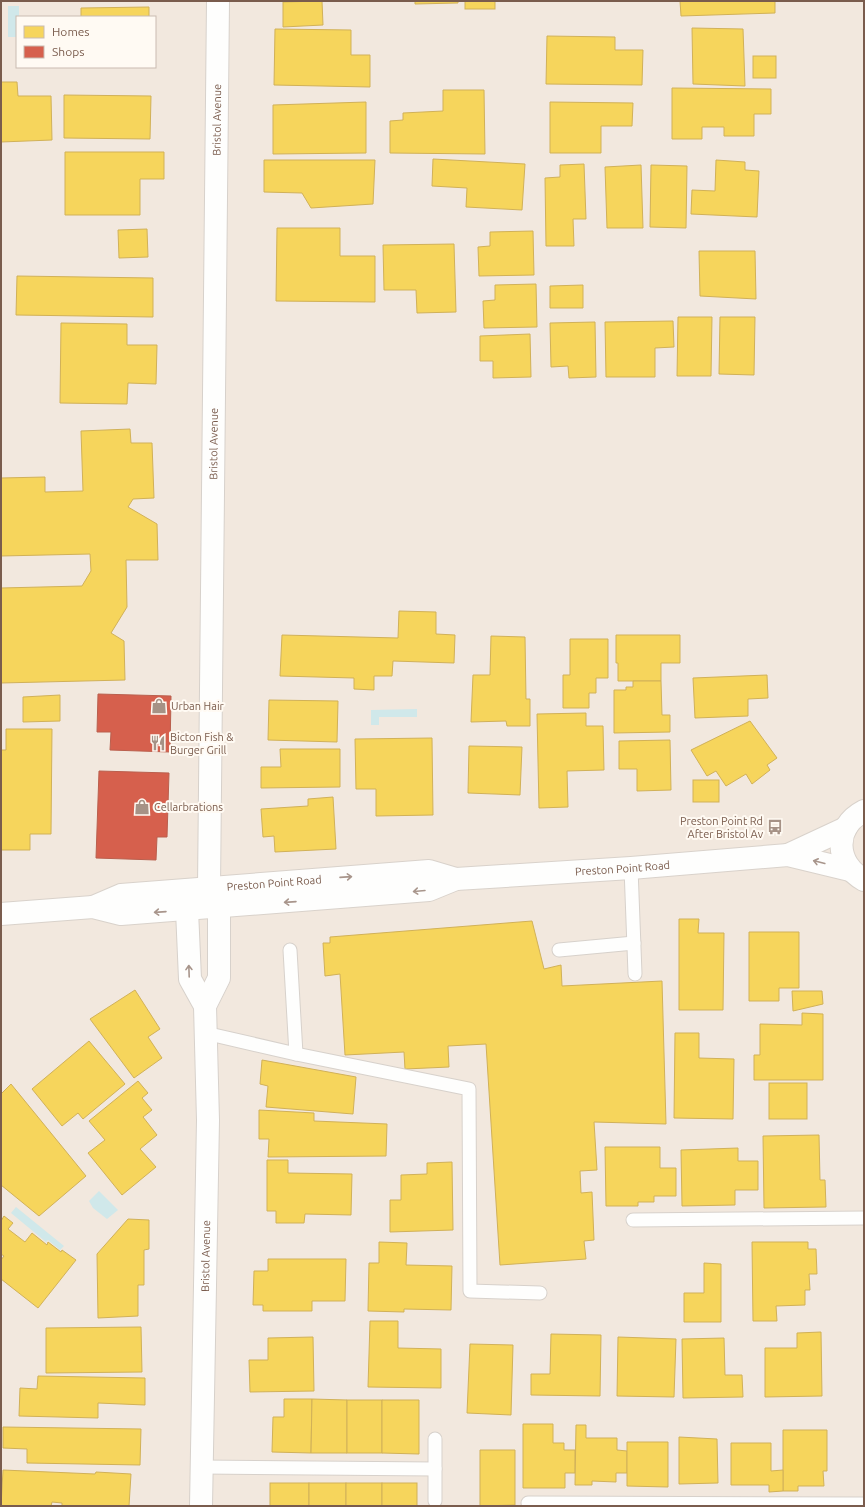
<svg xmlns="http://www.w3.org/2000/svg" width="865" height="1507" viewBox="0 0 865 1507" font-family="Ubuntu,sans-serif">
	<style>
		.residential { fill: #f2e8de; fill-rule: evenodd }
		.water { fill: #d0e8ea }
		.homes { fill: #f6d55c; stroke: #d1b158 }
		.shops { fill: #d6604d; stroke: #ba5f4d }
		.lines { fill: none; stroke-linecap: round; stroke-linejoin: round }
		.lane-casing { stroke: #d7d1cb; stroke-width: 15 }
		.street-casing { stroke: #d7d1cb; stroke-width: 24 }
		.secondary-casing { stroke: #d9d2cb; stroke-width: 24 }
		.lane { stroke: #fefefd; stroke-width: 13 }
		.street { stroke: #fefefd; stroke-width: 22 }
		.secondary { stroke: #fefefd; stroke-width: 22 }
		.oneway { stroke: #a8958b }
		.labels { text-anchor: middle; stroke-width: 4; stroke-linejoin: round; paint-order: stroke }
		.street-label { font-size: 11px; fill: #7a5c4d; stroke: #fffaf3 }
		.poi-label { font-size: 11px; fill: #7a5c4d; stroke: #fffaf3; text-anchor: start }
	</style>
	<rect width="100%" height="100%" fill="#f9f5f0"/>
	<!-- residential -->
	<path class="residential" d="M1,1H864V1506H1ZM17,17H155V67H17Z"/>
	<!-- water -->
	<g class="water">
		<path d="M8,6H19V17H17V37H8Z"/>
		<path d="M417,709V717H379V725H371V710Z"/>
		<path d="M99,1191L118,1210L107,1219L93,1208L89,1201Z"/>
		<path d="M16,1207L64,1246L60,1250L48,1240L46,1242L11,1213Z"/>
	</g>
	<!-- homes -->
	<g class="homes">
		<path d="M322,1L323,25L283,27V2Z"/>
		<path d="M415,1H458V3L415,4Z"/>
		<rect x="465" y="1" width="30" height="8"/>
		<path d="M680,1H775V13L681,16Z"/>
		<path d="M149,7V17H81V8Z"/>
		<path d="M692,28L743,29L745,86L693,84Z"/>
		<path d="M275,29L351,30V55H370V87L274,85Z"/>
		<path d="M547,36L615,37V50H643L642,85L546,84Z"/>
		<rect x="753" y="56" width="23" height="22"/>
		<path d="M1,82H17L18,96H51L52,140L1,142Z"/>
		<path d="M672,88L771,89V114H754V136H724V127H702V139H672Z"/>
		<path d="M443,90H484L485,154L390,153V121L403,120V113L443,111Z"/>
		<path d="M64,95L151,96L150,139L64,138Z"/>
		<path d="M366,102V153L273,154V105Z"/>
		<path d="M550,102L633,103L632,126H601V153H550Z"/>
		<path d="M65,152H164V179H140V215H65Z"/>
		<path d="M433,159L525,164L522,210L466,207L467,188L432,186Z"/>
		<path d="M264,160H375L373,204L311,208L302,193L264,192Z"/>
		<path d="M716,160L745,162V170L759,171L757,217L691,214L692,190L715,191Z"/>
		<path d="M584,164L586,219H573L574,246H546L545,178L560,177V165Z"/>
		<path d="M641,165L643,228H607L605,167Z"/>
		<path d="M651,165L687,166L686,228L650,227Z"/>
		<path d="M277,228H340V256H375V302L276,301Z"/>
		<path d="M147,229L148,257L119,258L118,230Z"/>
		<path d="M533,231L534,275L479,276L478,247L490,246V232Z"/>
		<path d="M454,244L456,312L417,313L416,290H384L383,245Z"/>
		<path d="M699,251H755L756,299L700,296Z"/>
		<path d="M17,276L153,278V317L16,315Z"/>
		<path d="M536,284L537,327L484,328L483,301L495,300V285Z"/>
		<path d="M583,285V308H550V286Z"/>
		<path d="M678,317H712L711,376H677Z"/>
		<path d="M720,317H755L754,375L719,374Z"/>
		<path d="M673,321L674,347L655,348V377H606L605,322Z"/>
		<path d="M595,322L596,377L569,378L568,366L551,367L550,323Z"/>
		<path d="M61,323L127,324V345H157L156,384L128,383L127,404L60,403Z"/>
		<path d="M530,334L531,377L493,378V361H480V336Z"/>
		<path d="M130,429L131,443H152L154,498L133,499L128,507L157,524L158,560H126L127,607L111,633L124,641L125,680L1,683V588L82,586L91,571L90,554L1,556V478L45,477V492L83,491L81,431Z"/>
		<path d="M399,611L436,612V634L455,635L454,663L393,661L392,676H374V690L354,689V678L280,676L282,635L398,638Z"/>
		<path d="M616,635H680V663H661V681H618V663H616Z"/>
		<path d="M491,636L525,637L526,699H530V726H507L506,721L471,722L473,675H490Z"/>
		<path d="M570,639H608V678H596V693H589V708H563V675H570Z"/>
		<path d="M767,675L768,698L748,699V716L695,718L693,678Z"/>
		<path d="M633,681H661L662,715H670V732L614,733V690H626V687H633Z"/>
		<path d="M60,695V721L23,722V697Z"/>
		<path d="M269,700L338,701L337,742L268,740Z"/>
		<path d="M586,713V726H603L604,770L567,771L568,807L539,808L537,714Z"/>
		<path d="M750,721L777,758L767,765L770,770L752,784L746,774L726,786L716,771L707,776L691,750Z"/>
		<path d="M6,729H52L51,834H30V850H1V750H6Z"/>
		<path d="M432,738L433,815L376,816V789H356L355,739Z"/>
		<path d="M670,740L671,790L637,791V769H619V741Z"/>
		<path d="M469,746L522,747L520,795L468,793Z"/>
		<path d="M280,749H340V787L261,788V767H281Z"/>
		<rect x="693" y="780" width="26" height="22"/>
		<path d="M333,797L336,849L275,852L274,836L263,837L261,809L308,806V799Z"/>
		<path d="M679,919H699L698,933H724L723,1010H679Z"/>
		<path d="M532,921L544,969L561,965L562,986L662,981L666,1124L594,1122L597,1170L580,1171L581,1193L592,1192L594,1240L584,1241L586,1259L500,1265L486,1044L448,1046L449,1067L405,1069L404,1052L345,1055L340,974L325,976L323,943H330V937Z"/>
		<path d="M749,932H799V988H779V1001H749Z"/>
		<path d="M135,990L160,1029L148,1037L162,1058L134,1078L90,1019Z"/>
		<path d="M792,991H822L823,1004L793,1011Z"/>
		<path d="M802,1013L823,1014V1080H754V1055H760V1024L802,1025Z"/>
		<path d="M675,1033H699V1058L734,1059L733,1119L674,1118Z"/>
		<path d="M89,1041L125,1084L83,1119L78,1113L62,1126L32,1089Z"/>
		<path d="M262,1060L356,1077L353,1114L266,1107L268,1086L260,1084Z"/>
		<path d="M138,1081L148,1093L142,1098L152,1110L143,1117L157,1135L140,1149L156,1167L122,1195L88,1153L105,1140L89,1121Z"/>
		<rect x="769" y="1083" width="38" height="36"/>
		<path d="M11,1084L86,1176L39,1216L1,1185V1094Z"/>
		<path d="M259,1110L314,1113V1121L387,1124L386,1156L268,1157L269,1139H259Z"/>
		<path d="M819,1135L820,1180H825L826,1207L764,1208L763,1136Z"/>
		<path d="M605,1147H660V1168H676V1196H654V1202H638V1206H606Z"/>
		<path d="M738,1148V1161H758V1190H735V1205L682,1206L681,1150Z"/>
		<path d="M267,1160H288V1173L352,1174L351,1215L305,1214L304,1223H276V1211H267Z"/>
		<path d="M452,1162L453,1230L390,1232V1200H401V1175L427,1174V1163Z"/>
		<path d="M4,1216L13,1223L8,1229L25,1242L32,1233L47,1245L48,1242L61,1252L62,1250L76,1260L38,1308L1,1279V1260L4,1256L1,1254V1221Z"/>
		<path d="M128,1219L149,1220V1249L144,1250V1285H138V1316L98,1318L97,1254Z"/>
		<path d="M379,1242L407,1243L406,1265L452,1266L451,1310L404,1309V1312L368,1311L369,1263H379Z"/>
		<path d="M752,1242H808V1249H816L817,1274H809L810,1290H805V1305L776,1306L777,1321H753Z"/>
		<path d="M268,1259H346L345,1301H312V1311H263V1305H253L254,1271H268Z"/>
		<path d="M704,1263L721,1264V1322H684V1293H704Z"/>
		<path d="M370,1321H398V1348L441,1349V1388L368,1387Z"/>
		<path d="M141,1327L142,1372L46,1373V1328Z"/>
		<path d="M821,1332L822,1396L765,1397V1348H797V1333Z"/>
		<path d="M551,1334L601,1335L600,1396L531,1395V1374H550Z"/>
		<path d="M313,1337L314,1391L250,1392L249,1360H268V1338Z"/>
		<path d="M618,1337L676,1339L674,1397L617,1396Z"/>
		<path d="M724,1338L725,1375H742L743,1397L683,1398L682,1339Z"/>
		<path d="M470,1344L513,1345L511,1415L467,1413Z"/>
		<path d="M38,1376L145,1378V1405L98,1403V1418L19,1416L20,1388L37,1389Z"/>
		<path d="M284,1399H312L311,1453L272,1452L273,1417H284Z"/>
		<path d="M312,1399L347,1400V1453H311Z"/>
		<rect x="347" y="1400" width="35" height="53"/>
		<path d="M382,1400H419V1454L382,1453Z"/>
		<path d="M523,1424H553V1443H564V1450H575V1473H565V1488H523Z"/>
		<path d="M576,1425H586V1438H617V1450L627,1451V1473H616V1482L592,1481V1485H575Z"/>
		<path d="M3,1427L141,1429L140,1465L27,1463V1449L3,1448Z"/>
		<path d="M783,1430H827V1471H823L824,1486H798V1491H783Z"/>
		<path d="M679,1437L717,1439L718,1483L679,1484Z"/>
		<path d="M627,1442H668V1487L627,1486Z"/>
		<path d="M731,1443H771V1471L783,1470V1491L769,1492V1485H731Z"/>
		<path d="M480,1450H515V1505L480,1506Z"/>
		<path d="M3,1470L95,1474L96,1472L131,1474L129,1506H62V1503L52,1502L51,1506H1Z"/>
		<rect x="270" y="1483" width="39" height="23"/>
		<rect x="309" y="1483" width="37" height="23"/>
		<rect x="346" y="1483" width="36" height="23"/>
		<rect x="382" y="1483" width="35" height="23"/>
	</g>
	<!-- shops -->
	<g class="shops">
		<path d="M98,694L171,696L170,752L110,750L111,732H97Z"/>
		<path d="M99,771L169,773L167,837H157L156,860L96,858Z"/>
	</g>
	<g class="lines">
		<defs>
			<g id="lane">
				<path d="M631,868L635,974"/>
				<path d="M290,950L296,1054"/>
				<path d="M559,950L634,943"/>
				<path d="M205,1033L296,1054L469,1089L470,1291L540,1293"/>
				<path d="M633,1220L864,1218"/>
				<path d="M435,1439V1501"/>
				<path d="M201,1467L435,1469"/>
				<path d="M528,1503L864,1504"/>
			</g>
			<g id="street">
				<path id="s1" d="M205,1006L190,979L187,910L209,887L218,1"/>
				<path id="s2" d="M201,1506L208,1120L205,1006L219,978V907L210,889"/>
			</g>
			<g id="secondary">
				<path d="M864,811C833,827 835,864 864,880"/>
				<path d="M788,855L846,828"/>
				<path id="s3" d="M93,907L121,895L429,871L456,879"/>
				<path id="s4" d="M1,914L93,907L121,914L429,890L456,879L631,868L788,855L850,870"/>
			</g>
		</defs>
		<!-- lane casing -->
		<use href="#lane" class="lane-casing"/>
		<!-- street casing -->
		<use href="#street" class="street-casing"/>
		<!-- secondary casing -->
		<use href="#secondary" class="secondary-casing"/>
		<!-- lane -->
		<use href="#lane" class="lane"/>
		<!-- street -->
		<use href="#street" class="street"/>
		<!-- secondary -->
		<use href="#secondary" class="secondary"/>
	</g>
	<!-- one-way arrows -->
	<defs><path id="oneway-shaft" d="M-6 0H5M1.5-3L5.5 0L1.5 3" fill="none" stroke-width="1.6" stroke-linecap="round" stroke-linejoin="round"/></defs>
	<g class="oneway">
		<use href="#oneway-shaft" transform="translate(819 862) rotate(-166)"/>
		<use href="#oneway-shaft" transform="translate(346 877) rotate(-4)"/>
		<use href="#oneway-shaft" transform="translate(419 891) rotate(175)"/>
		<use href="#oneway-shaft" transform="translate(290 902) rotate(176)"/>
		<use href="#oneway-shaft" transform="translate(160 912) rotate(176)"/>
		<use href="#oneway-shaft" transform="translate(189 971) rotate(-92)"/>
	</g>
	<!-- icons -->
	<defs>
		<symbol id="shop-bare" viewBox="-9 -9 18 18"><path d="M-5-2.5h2.3a2.7 3.5 0 0 1 5.4 0H5L5.5 6h-11ZM-1.5-2.5h3a1.5 2.3 0 0 0-3 0Z" fill="#a69286" stroke="#fffaf3" stroke-width="2.5" paint-order="stroke"/></symbol>
		<symbol id="restaurant-bare" viewBox="-9 -9 18 18"><path d="M-5-6h1v4h1v-4h1v4h1v-4h1v5L-1.5 .5V6h-2V.5L-5-1ZM5-6V6H3V1.5H1.5Q1.5-4 5-6Z" fill="#a69286" stroke="#fffaf3" stroke-width="2.5" paint-order="stroke"/></symbol>
		<symbol id="bus-bare" viewBox="-9 -9 18 18"><path d="M-5-6H5V4H4V6H2V4H-2V6H-4V4H-5ZM-3.5-4V0h7V-4ZM-3.5 1.2v1.5H-2V1.2ZM2 1.2v1.5H3.5V1.2Z" fill="#a69286" stroke="#fffaf3" stroke-width="2.5" paint-order="stroke"/></symbol>
	</defs>
	<g fill-rule="evenodd">
		<use href="#shop-bare" x="148" y="695" width="22" height="22"/>
		<use href="#restaurant-bare" x="147" y="732" width="22" height="22"/>
		<use href="#shop-bare" x="131" y="796" width="22" height="22"/>
		<use href="#bus-bare" x="764" y="816" width="22" height="22"/>
	</g>
	<g class="labels">
		<!-- street labels -->
		<g class="street-label">
			<text dy="4" stroke="none"><textPath href="#s1" startOffset="899">Bristol Avenue</textPath></text>
			<text dy="4" stroke="none"><textPath href="#s1" startOffset="575">Bristol Avenue</textPath></text>
			<text dy="4" stroke="none"><textPath href="#s4" startOffset="626">Preston Point Road</textPath></text>
			<text dy="4" stroke="none"><textPath href="#s3" startOffset="184">Preston Point Road</textPath></text>
			<text dy="4" stroke="none"><textPath href="#s2" startOffset="250">Bristol Avenue</textPath></text>
		</g>
		<!-- poi labels -->
		<g class="poi-label">
			<text x="171" y="710">Urban Hair</text>
			<text x="170" y="741">Bicton Fish &amp;<tspan x="170" dy="13">Burger Grill</tspan></text>
			<text x="154" y="811">Cellarbrations</text>
			<text x="763" y="825" text-anchor="end">Preston Point Rd<tspan x="763" dy="13">After Bristol Av</tspan></text>
		</g>
	</g>
	<!-- border -->
	<rect width="865" height="1507" fill="none" stroke="#7a5c4d" stroke-width="4"/>
	<!-- legend -->
	<rect x="16" y="16" width="140" height="52" fill="#fffaf3" stroke="#cabbb1"/>
	<rect x="24" y="26" width="20" height="12" fill="#f6d55c" stroke="#cabbb1"/>
	<text x="52" y="36" font-size="12" fill="#7a5c4d">Homes</text>
	<rect x="24" y="46" width="20" height="12" fill="#d6604d" stroke="#cabbb1"/>
	<text x="52" y="56" font-size="12" fill="#7a5c4d">Shops</text>
</svg>
